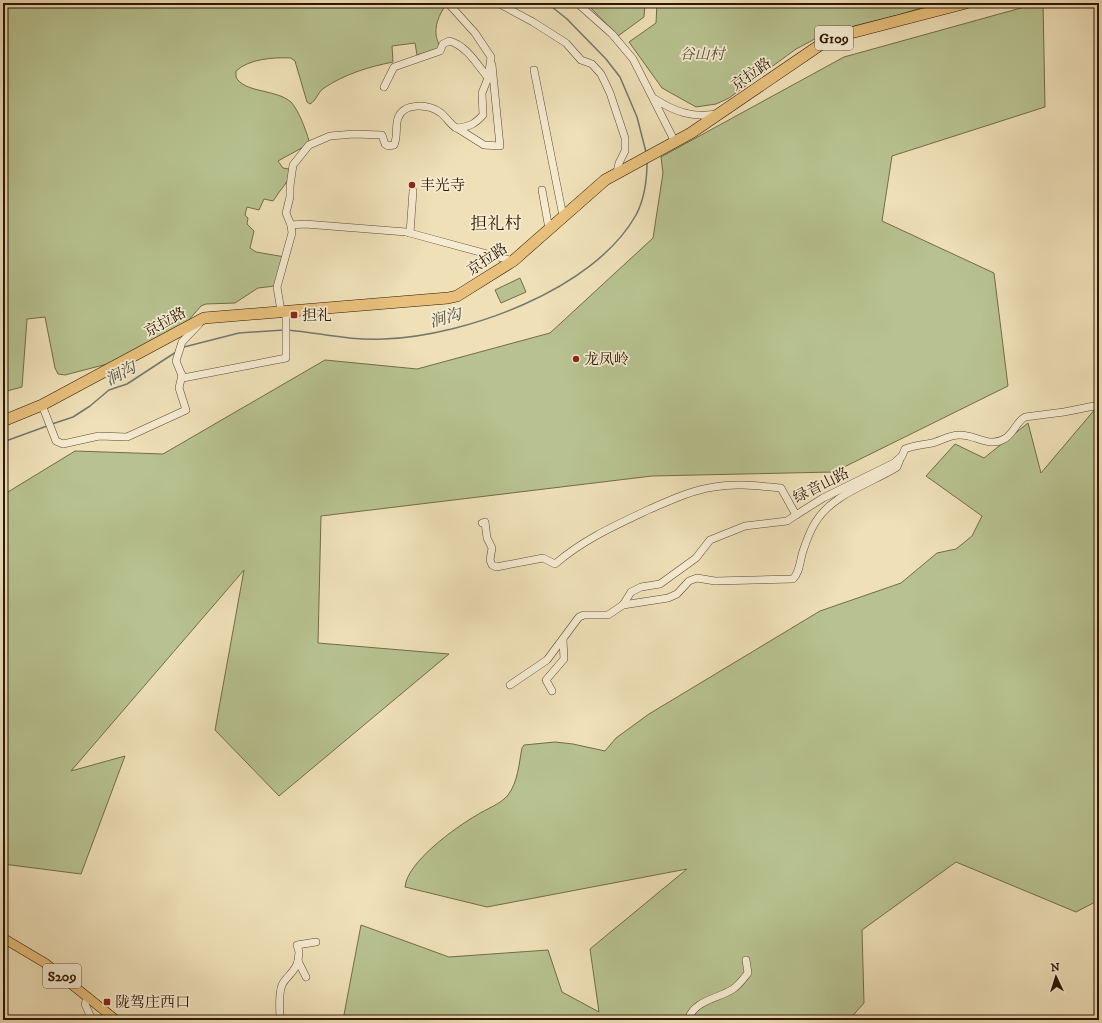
<svg xmlns="http://www.w3.org/2000/svg" width="1102" height="1023" viewBox="0 0 1102 1023" font-family="'IM FELL DW Pica','Noto Serif SC',serif">
	<style>
		.green { fill: #b7c290; stroke: #726c48 }
		.lines { fill: none; stroke-linecap: round; stroke-linejoin: round }
		.stream { stroke: #70796e; stroke-width: 1.5 }
		.minor-casing { stroke: #5e482e; stroke-width: 8 }
		.major-casing { stroke: #2d1500; stroke-width: 10 }
		.highway-casing { stroke: #2d1500; stroke-width: 12 }
		.minor { stroke: #f5ebd1; stroke-width: 7 }
		.major { stroke: #e8c07c; stroke-width: 9 }
		.highway { stroke: #e8c07c; stroke-width: 11 }
		.poi-dot { fill: #8f2418; stroke: #f5ebd1; stroke-width: 1.5 }
		.labels { text-anchor: middle; stroke-width: 3.5; stroke-linejoin: round; paint-order: stroke }
		.shield { fill: #f5ebd1; stroke: #69553f; stroke-width: 1 }
		.shield-label { font-size: 14px; font-weight: bold; fill: #2d1500 }
		.park-label { font-size: 15px; font-style: italic; fill: #5d5232; stroke: #f5ebd1 }
		.street-label { font-size: 15px; fill: #2d1500; stroke: #f5ebd1 }
		.poi-label { font-size: 15px; fill: #2d1500; stroke: #f5ebd1; text-anchor: start }
		.water-label { font-size: 16px; font-style: italic; fill: #544f40; stroke: #f5ebd1 }
		.quarter-label { font-size: 17px; fill: #2d1500; stroke: #f5ebd1 }
	</style>
	<rect width="100%" height="100%" fill="#efe0b8"/>
	<filter id="stains"><feTurbulence type="fractalNoise" baseFrequency=".005" numOctaves="4"/><feColorMatrix values="0 0 0 0 .2 0 0 0 0 .09 0 0 0 0 .02 0 0 0 .5 -.17"/></filter>
	<radialGradient id="worn" r=".72"><stop offset=".6" stop-color="#630" stop-opacity="0"/><stop offset="1" stop-color="#630" stop-opacity=".3"/></radialGradient>
	<!-- green -->
	<g class="green">
		<path d="M3,3H442L445,6C436,20 432,34 441,48L417,55L415,43L392,46L393,62C368,67 345,74 324,88C318,92 316,101 310,104L307,102L295,61L291,58C273,57 249,59 236,71V77C244,93 276,89 291,102C299,111 306,130 309,141L307,145L278,161L283,168L294,170C288,182 280,190 273,201L264,199L259,210L247,207L245,215L248,218L247,224L254,231L250,248L256,252L285,257L275,286L258,288L235,303L206,304L201,306L187,322L111,363L65,375L58,374L55,368L45,317L27,319L22,387L3,392Z"/>
		<path d="M586,3H645L644,17L618,36Z"/>
		<path d="M657,3H937L898,15L826,33L796,49L729,98L716,104L696,107L662,88L629,42L656,23Z"/>
		<path d="M1039,3H1043L1045,107L892,156L882,221L994,273L1008,386L834,472L652,476L321,516L318,643L449,654L279,796L215,730L244,570L71,771L125,756L81,874L3,864V495L75,451L163,454L325,360L417,369L550,333L653,238L663,173L661,157L844,57Z"/>
		<path d="M520,278L526,292L501,303L495,290Z"/>
		<path d="M1096,408H1099V900L1076,912L956,862L862,930L864,1003L849,1020H393L396,1017L343,1020L361,925L449,957L548,950L562,992L599,1012L590,949L687,869L487,907L405,887C407,862 456,827 477,815C486,809 501,804 508,795C518,782 519,763 522,748L524,745L555,742L573,744L605,751L616,738L649,714L820,611L901,583L937,553L956,549L972,536L982,516L926,476L955,444L984,458L1028,423L1041,473Z"/>
	</g>
	<g class="lines">
		<!-- stream -->
		<g class="stream">
			<path d="M547,3L567,19L606,59L620,77L637,117L646,152"/>
			<path d="M288,330C320,333 351,341 384,339C465,336 594,290 636,215C645,198 647,181 647,162"/>
			<path d="M184,347L239,333L284,330"/>
			<path d="M52,424L73,417L90,406L109,390L127,384L176,352"/>
			<path d="M3,442L47,426"/>
		</g>
		<defs>
			<g id="minor">
				<path d="M498,3L533,22L566,43L581,60L592,64L601,74L610,93L625,138V151L619,163L617,172"/>
				<path d="M577,3L612,34L633,59L675,142"/>
				<path d="M534,70L563,216"/>
				<path d="M384,87L394,67L440,51L443,44L449,41C466,45 477,64 488,78L491,57L475,33L448,3"/>
				<path d="M655,99C675,112 693,118 717,114"/>
				<path d="M457,128L484,145L500,146L492,65"/>
				<path d="M542,190L549,229"/>
				<path d="M291,225L305,224L406,232L513,261"/>
				<path d="M410,233L413,191"/>
				<path d="M281,311L277,287L292,233L291,225L286,213L290,197V186L293,165L309,145L330,136L354,134L382,135L385,144L388,146L394,145C398,137 395,127 398,118C404,102 429,104 441,113C447,118 450,124 456,128C469,127 475,124 483,115L482,93L488,78"/>
				<path d="M199,324L182,342L176,361L183,378L286,358V311"/>
				<path d="M42,405L56,441L63,444L99,436L127,437L186,410L179,388L182,375"/>
				<path d="M482,523L485,522L487,538L492,548L490,560L492,565L496,567L543,558L555,564C584,539 616,525 650,509C671,500 692,490 714,487C736,483 759,486 781,488L796,515L823,498L894,463L902,456L905,449C914,445 922,445 932,443C940,441 950,435 959,435C974,434 989,448 1004,439C1013,435 1016,422 1025,417L1064,412L1099,405"/>
				<path d="M623,605L668,598L677,594L689,581L697,578L715,581L793,579C800,572 800,560 803,551C806,542 810,531 815,523C832,494 870,484 897,467L901,457"/>
				<path d="M510,685L547,660L579,617L584,615H608L623,605L631,592L641,587L660,584L696,558L710,540L745,526L787,521L796,515"/>
				<path d="M552,691L546,680L564,659L563,640"/>
				<path d="M298,961L299,952L297,945L316,942"/>
				<path d="M88,997L85,1004L92,1020"/>
				<path d="M280,1020C280,1009 278,995 282,985C286,976 295,973 298,961L306,977"/>
				<path d="M688,1020C694,1000 718,999 733,989C739,985 743,979 748,973L746,960"/>
			</g>
			<path id="major" d="M3,938L45,963L116,1020"/>
			<path id="highway" d="M3,421L42,405L204,318L448,298L457,296L513,261L605,180L691,133L820,45L839,36L966,3"/>
		</defs>
		<!-- minor casing -->
		<use href="#minor" class="minor-casing"/>
		<!-- major casing -->
		<use href="#major" class="major-casing"/>
		<!-- highway casing -->
		<use href="#highway" class="highway-casing"/>
		<!-- minor -->
		<use href="#minor" class="minor"/>
		<!-- major -->
		<use href="#major" class="major"/>
		<!-- highway -->
		<use href="#highway" class="highway"/>
	</g>
	<!-- markers -->
	<g class="poi-dot">
		<circle cx="412" cy="185" r="4"/>
		<rect x="290" y="311" width="8" height="8" rx="2"/>
		<circle cx="576" cy="359" r="4"/>
		<rect x="103" y="998" width="8" height="8" rx="2"/>
	</g>
	<g class="labels">
		<!-- shield labels -->
		<g class="shield">
			<rect x="815" y="26" width="38" height="24" rx="3"/>
			<rect x="43" y="964" width="38" height="24" rx="3"/>
		</g>
		<g class="shield-label">
			<text x="834" y="43">G109</text>
			<text x="62" y="981">S209</text>
		</g>
		<!-- park labels -->
		<g class="park-label">
			<text x="702" y="59">谷山村</text>
		</g>
		<!-- street labels -->
		<g class="street-label">
			<text transform="translate(751 74) rotate(-35)" y="5">京拉路</text>
			<text transform="translate(487 259) rotate(-34)" y="5">京拉路</text>
			<text transform="translate(165 322) rotate(-29)" y="5">京拉路</text>
			<text transform="translate(821 485) rotate(-27)" y="5">绿音山路</text>
		</g>
		<!-- poi labels -->
		<g class="poi-label">
			<text x="420" y="190">丰光寺</text>
			<text x="302" y="320">担礼</text>
			<text x="584" y="364">龙凤岭</text>
			<text x="115" y="1007">陇驾庄西口</text>
		</g>
		<!-- water labels -->
		<g class="water-label">
			<text transform="translate(445 317) rotate(-16)" y="6">涧沟</text>
			<text transform="translate(120 373) rotate(-28)" y="6">涧沟</text>
		</g>
		<!-- quarter labels -->
		<g class="quarter-label">
			<text x="496" y="229">担礼村</text>
		</g>
	</g>
	<!-- margin -->
	<rect width="1102" height="1023" fill="none" stroke="#efe0b8" stroke-width="16"/>
	<rect x="4" y="4" width="1094" height="1015" fill="none" stroke="#2d1500" stroke-width="2"/>
	<rect x="8" y="8" width="1086" height="1007" fill="none" stroke="#2d1500"/>
	<!-- north arrow -->
	<g transform="translate(1056 977) rotate(356)" stroke="#f5ebd1" stroke-width="3" paint-order="stroke">
	<path d="M0-3L7 15L0 10L-7 15Z" fill="#2d1500"/>
	<text y="-6" font-size="11" font-weight="bold" text-anchor="middle" fill="#2d1500">N</text>
	</g>
	<rect width="100%" height="100%" filter="url(#stains)"/>
	<rect width="100%" height="100%" fill="url(#worn)"/>
</svg>
